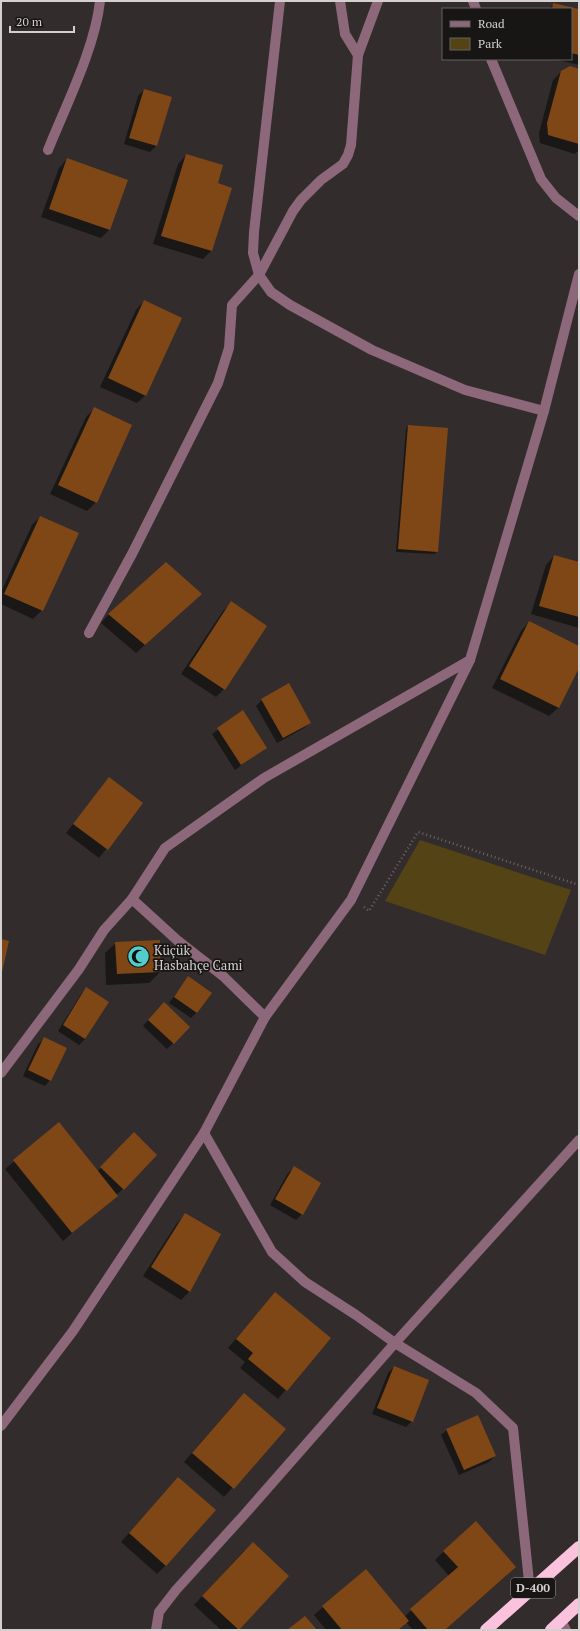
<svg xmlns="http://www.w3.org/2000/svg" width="580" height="1631" viewBox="0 0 580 1631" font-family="'PT Serif',serif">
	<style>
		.green { fill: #544415 }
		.shadow { fill: #0007 }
		.building { fill: #804716 }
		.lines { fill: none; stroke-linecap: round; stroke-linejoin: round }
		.path { stroke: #6c6767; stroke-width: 2.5; stroke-dasharray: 1 3; stroke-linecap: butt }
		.minor { stroke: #8d677a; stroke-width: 10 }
		.highway { stroke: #fbc2de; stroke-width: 12 }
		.labels { text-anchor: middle; stroke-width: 3.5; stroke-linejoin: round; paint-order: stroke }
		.shield { fill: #181515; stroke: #9c9898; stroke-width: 1 }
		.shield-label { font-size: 12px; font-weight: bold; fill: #d4d0d0 }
		.poi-label { font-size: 13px; fill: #d4d0d0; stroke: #181515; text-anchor: start }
	</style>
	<rect width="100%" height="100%" fill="#322c2c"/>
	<!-- green -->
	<path class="green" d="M420,840L571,890L545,955L385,901Z"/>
	<!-- shadow -->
	<g class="shadow">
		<path d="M554,4L579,10V65L554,59H571V9H549Z"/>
		<path d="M579,70V150L575,154L540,143L539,133L553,80L561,72Z"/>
		<path d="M144,90L171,98L156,146L150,152L124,144L138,96Z"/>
		<path d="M186,155L217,184L211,251L203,259L153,244L178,164Z"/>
		<path d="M67,159L109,230L101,238L41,217L59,168Z"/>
		<path d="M144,301L146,395L137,403L100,387L136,310Z"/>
		<path d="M94,409L96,502L87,511L50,494L86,417Z"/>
		<path d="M408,426L437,552L434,554L396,552L406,429Z"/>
		<path d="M40,517L42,610L33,619L1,604V592L32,525Z"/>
		<path d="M554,556L579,563V628L531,614L546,565Z"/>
		<path d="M201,594L136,653L101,623L109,614Z"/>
		<path d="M231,603L224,689L216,697L181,674L223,611Z"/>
		<path d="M529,622L579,647V665L558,708L549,716L492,688L521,631Z"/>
		<path d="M288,685L310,723L304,728L277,743L256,706L262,700Z"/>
		<path d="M243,711L266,747L235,770L212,734Z"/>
		<path d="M109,779L142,804L99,858L66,833Z"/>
		<path d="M116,943L160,972L149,983L106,985L105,953Z"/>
		<path d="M188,978L197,1012L191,1018L169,1003Z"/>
		<path d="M86,988L107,1002L85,1039L79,1045L58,1031L81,994Z"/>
		<path d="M158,1009L189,1027L167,1049L143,1026Z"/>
		<path d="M44,1039L50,1080L45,1086L23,1076L38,1044Z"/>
		<path d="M59,1124L97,1172L134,1134L123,1189L63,1241L5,1169Z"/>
		<path d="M294,1168L302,1214L296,1220L270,1205L288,1173Z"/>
		<path d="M186,1214L190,1291L181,1300L143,1276L177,1223Z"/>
		<path d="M275,1293L329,1338L278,1399L240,1368L245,1362L228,1348Z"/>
		<path d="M394,1367L412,1421L406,1427L372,1414L388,1373Z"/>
		<path d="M236,1402L284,1429L224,1497L184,1462Z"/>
		<path d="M447,1430L495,1456L489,1462L459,1475L441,1435Z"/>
		<path d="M170,1487L166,1565L157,1574L121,1542Z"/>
		<path d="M244,1551L288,1576L238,1630H221L194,1605Z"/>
		<path d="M444,1551L507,1575L445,1630H413L406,1622L398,1630H326L314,1615L366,1570L404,1617L449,1576L435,1560Z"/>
	</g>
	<!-- building -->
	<g class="building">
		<path d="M553,3L579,9V55L571,53V9H552Z"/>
		<path d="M570,66L579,69V144L548,135L547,123L561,71Z"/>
		<path d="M144,89L172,97L157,146L129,138Z"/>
		<path d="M186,154L223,165L218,183L232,188L212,251L161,236Z"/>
		<path d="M67,158L128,180L110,230L49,209Z"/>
		<path d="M144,300L182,318L146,396L108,378Z"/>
		<path d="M94,407L132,425L97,503L58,485Z"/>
		<path d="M408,425L448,428L438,552L398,549Z"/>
		<path d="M40,516L79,533L43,611L4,594Z"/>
		<path d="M554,555L579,562V617L539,606Z"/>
		<path d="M166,562L202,594L145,645L108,614Z"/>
		<path d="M231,601L267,626L225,690L189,666Z"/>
		<path d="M529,621L579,646V668L559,708L500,679Z"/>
		<path d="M289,683L311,723L283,738L261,699Z"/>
		<path d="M243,710L267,748L241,765L217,728Z"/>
		<path d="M109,777L143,803L108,850L73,824Z"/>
		<path d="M1,939L9,941L2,972H1Z"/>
		<path d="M160,940L161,972L117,974L115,942Z"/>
		<path d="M188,976L212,993L197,1013L174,997Z"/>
		<path d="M86,987L109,1002L85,1039L63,1025Z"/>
		<path d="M164,1002L190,1027L174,1044L148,1020Z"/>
		<path d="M44,1037L67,1048L51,1081L28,1070Z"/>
		<path d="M59,1122L118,1196L72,1233L13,1160Z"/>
		<path d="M134,1132L157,1155L124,1190L100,1167Z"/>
		<path d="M294,1166L321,1183L303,1215L275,1199Z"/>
		<path d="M185,1213L221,1234L190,1292L151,1267Z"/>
		<path d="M275,1292L331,1338L287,1391L248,1359L253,1353L236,1339Z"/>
		<path d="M394,1366L429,1380L413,1422L377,1408Z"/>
		<path d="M244,1393L286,1429L234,1489L192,1453Z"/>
		<path d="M478,1415L496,1456L464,1470L446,1429Z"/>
		<path d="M178,1477L216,1510L166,1566L129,1533Z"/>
		<path d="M476,1521L516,1567L445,1630H428L410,1609L458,1567L443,1551Z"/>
		<path d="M253,1542L289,1576L239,1630L202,1596Z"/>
		<path d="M366,1569L409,1621L398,1630H342L322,1606Z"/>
		<path d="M305,1616L317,1630H287Z"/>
	</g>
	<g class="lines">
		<!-- path -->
		<path class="path" d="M364,907L369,911L418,832L579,885"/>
		<!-- minor -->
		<g class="minor">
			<path d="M280,1L254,232L253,253L259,275L271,292L290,305L372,350L465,390L544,411"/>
			<path d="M340,1L345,34L358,55"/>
			<path d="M473,1L476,9"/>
			<path d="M491,59L541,179L556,198L579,216"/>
			<path d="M48,150C66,105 95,48 100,1"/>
			<path d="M89,633L132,554L218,383L229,348L232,305L259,275L293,211L301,200L321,180L343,164L348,155L351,145L358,55L378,1"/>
			<path d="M132,899L165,848L264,778L470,660"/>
			<path d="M1,1073L79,969L104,930L132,899L177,940L223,976L265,1017"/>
			<path d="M204,1133L272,1252L305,1282L356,1315L395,1343L476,1393L513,1428L530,1591"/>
			<path d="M1,1426L73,1331L204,1133L265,1017L351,900L470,660L544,411L579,274"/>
			<path d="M561,1621L566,1630"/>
			<path d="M156,1630L159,1612L176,1590L244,1515L395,1343L579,1140"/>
		</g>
		<!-- highway -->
		<g class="highway">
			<path d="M486,1630L579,1547"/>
			<path d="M551,1630L579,1604"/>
		</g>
	</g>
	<!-- icons -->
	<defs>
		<symbol id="mosque-disc" viewBox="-11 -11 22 22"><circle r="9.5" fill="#52cdcc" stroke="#181515"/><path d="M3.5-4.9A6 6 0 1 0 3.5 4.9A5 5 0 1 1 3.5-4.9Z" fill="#111"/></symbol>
	</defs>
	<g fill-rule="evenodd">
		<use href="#mosque-disc" x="126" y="944" width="25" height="25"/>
	</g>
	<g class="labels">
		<!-- shield labels -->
		<rect class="shield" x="511" y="1578" width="44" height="20" rx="3"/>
		<g class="shield-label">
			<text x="533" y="1592">D-400</text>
		</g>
		<!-- poi labels -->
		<g class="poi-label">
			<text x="154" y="955">Küçük<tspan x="154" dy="15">Hasbahçe Cami</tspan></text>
		</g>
	</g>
	<!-- border -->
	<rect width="580" height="1631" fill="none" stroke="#d4d0d0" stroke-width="4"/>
	<!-- legend -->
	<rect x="442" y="8" width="130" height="52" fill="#181515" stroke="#636060"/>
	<rect x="450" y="21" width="20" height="6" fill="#8d677a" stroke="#636060"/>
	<text x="478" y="28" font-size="12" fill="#d4d0d0">Road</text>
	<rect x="450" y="38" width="20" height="12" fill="#544415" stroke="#636060"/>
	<text x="478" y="48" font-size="12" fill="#d4d0d0">Park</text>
	<!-- scale -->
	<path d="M10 26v6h64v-6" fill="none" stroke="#d4d0d0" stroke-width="2"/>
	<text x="16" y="26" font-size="12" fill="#d4d0d0" stroke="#181515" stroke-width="3" paint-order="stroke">20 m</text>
</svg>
